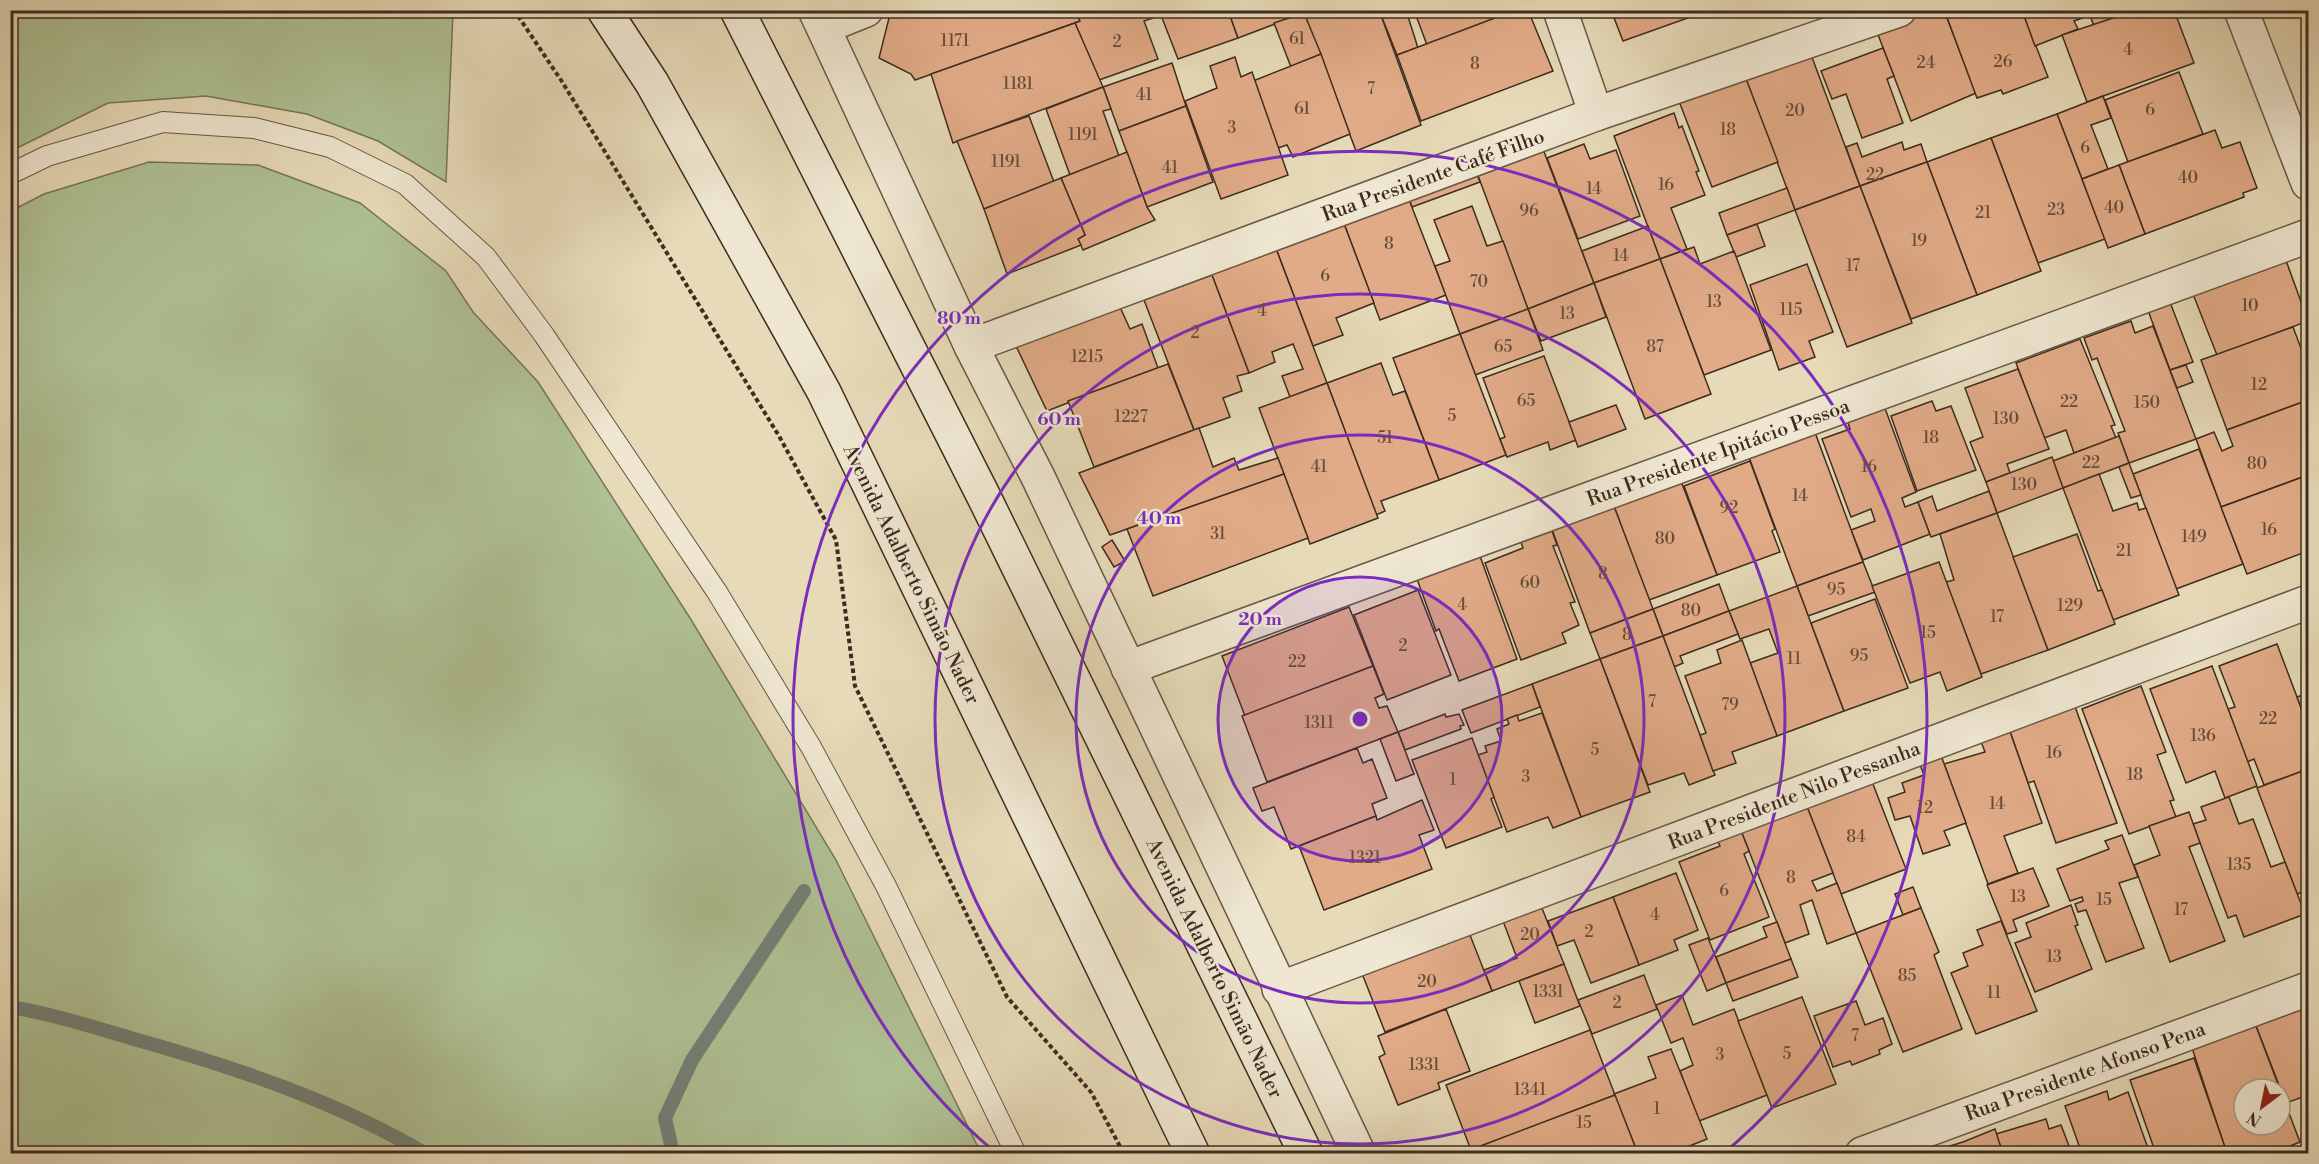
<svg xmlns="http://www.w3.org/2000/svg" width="2319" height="1164" viewBox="0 0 2319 1164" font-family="'Libre Bodoni',serif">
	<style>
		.green { fill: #afc194; stroke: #76765a; stroke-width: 1.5 }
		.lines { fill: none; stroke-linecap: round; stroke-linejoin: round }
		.stream { stroke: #738178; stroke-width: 14 }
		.building { fill: #e1ab87; stroke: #3d2c20; stroke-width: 1.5; fill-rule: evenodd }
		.service-casing { stroke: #685846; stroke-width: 22 }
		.minor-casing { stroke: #685846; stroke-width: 36 }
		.tertiary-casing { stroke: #685846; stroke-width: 36 }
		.secondary-casing { stroke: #3d2c20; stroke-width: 36 }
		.path { stroke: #3d2c20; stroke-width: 4; stroke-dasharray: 4.5 3; stroke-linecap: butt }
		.service { stroke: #efe7d1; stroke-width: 20 }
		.minor { stroke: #efe7d1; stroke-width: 33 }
		.tertiary { stroke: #efe7d1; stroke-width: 33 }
		.secondary { stroke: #efe7d1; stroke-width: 33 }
		.ring { fill: none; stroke: #7b2cbf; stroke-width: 3 }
		.labels { text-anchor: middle; stroke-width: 5; stroke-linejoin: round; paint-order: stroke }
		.number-label { font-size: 16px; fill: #664c3a }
		.street-label { font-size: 20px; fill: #3d2c20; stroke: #efe7d1 }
		.centre { fill: #7b2cbf; stroke: #efe7d1; stroke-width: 3 }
		.ring-label { font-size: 18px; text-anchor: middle; font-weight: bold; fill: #7b2cbf; stroke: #efe7d1; stroke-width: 5; stroke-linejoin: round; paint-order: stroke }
	</style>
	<rect width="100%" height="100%" fill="#e7dab8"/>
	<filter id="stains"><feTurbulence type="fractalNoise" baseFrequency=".00333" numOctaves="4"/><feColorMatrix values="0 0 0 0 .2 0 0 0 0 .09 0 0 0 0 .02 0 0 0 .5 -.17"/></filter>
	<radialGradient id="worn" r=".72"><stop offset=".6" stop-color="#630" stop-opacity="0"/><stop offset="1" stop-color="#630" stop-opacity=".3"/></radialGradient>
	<!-- green -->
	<g class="green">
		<path d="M11,10L453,11L446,182L378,141L307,114L206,96L108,103L11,151Z"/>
		<path d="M149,162L258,165L360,203L446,271L473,312L538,382L690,618L836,860L981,1153H11V211L44,194Z"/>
	</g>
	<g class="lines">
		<!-- stream -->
		<g class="stream">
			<path d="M10,1007C53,1014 93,1027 134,1039C234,1067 336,1101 426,1154"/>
			<path d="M673,1154L665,1118L692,1060L804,891"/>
		</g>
	</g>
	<!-- building -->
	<g class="building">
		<path d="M891,10H1076L1080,21L915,80L911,74L879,58Z"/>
		<path d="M1076,10H1151L1153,18L1144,21L1158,59L1099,80L1075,23L1080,21Z"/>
		<path d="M1159,10H1228L1238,38L1178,59Z"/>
		<path d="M1228,10H1303L1304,13L1238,38Z"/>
		<path d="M1311,10H1379L1421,125L1356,151L1304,13Z"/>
		<path d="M1379,10H1406L1418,48L1397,55Z"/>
		<path d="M1414,10H1516L1427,45Z"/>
		<path d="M1516,10H1528L1553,71L1421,121L1397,55Z"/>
		<path d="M1611,10H1699V14L1623,41Z"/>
		<path d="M1935,10H1944L1976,93L1911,121L1877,32Z"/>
		<path d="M1949,10H2022L2048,77L2003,94L2001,90L1977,98L1945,12Z"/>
		<path d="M2022,10H2086L2088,16L2074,21L2078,29L2035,46Z"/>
		<path d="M2088,10H2137L2094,26Z"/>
		<path d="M2137,10H2174L2194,63L2087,102L2062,35Z"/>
		<path d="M1304,13L1321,54L1291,67L1274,23Z"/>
		<path d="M1075,23L1103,87L953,143L931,74Z"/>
		<path d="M1883,48L1894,76L1887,79L1903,123L1862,138L1846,94L1832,99L1821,71Z"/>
		<path d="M1810,52L1860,186L1795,210L1743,71Z"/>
		<path d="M1321,54L1350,134L1293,157L1287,145L1278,148L1253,81Z"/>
		<path d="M1235,57L1241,77L1252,72L1288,175L1221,199L1185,101L1217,88L1210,66Z"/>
		<path d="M1172,63L1186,106L1119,131L1103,87Z"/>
		<path d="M1743,71L1778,162L1712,187L1677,96Z"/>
		<path d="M2179,72L2203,134L2128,162L2105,100Z"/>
		<path d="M1103,87L1111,109L1103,111L1119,156L1070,175L1046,109Z"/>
		<path d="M2103,96L2111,118L2091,125L2108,169L2082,179L2057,114Z"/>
		<path d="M1186,106L1213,182L1147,207L1119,131Z"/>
		<path d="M1674,113L1679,128L1682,126L1699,171L1696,172L1705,195L1671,208L1687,249L1660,259L1614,136Z"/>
		<path d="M2057,114L2105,239L2038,263L1991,138Z"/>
		<path d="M1029,116L1054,182L984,209L957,141Z"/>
		<path d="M2215,130L2222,148L2240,142L2257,188L2243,193L2244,197L2145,234L2119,165Z"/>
		<path d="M1991,138L2041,271L1977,295L1927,162Z"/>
		<path d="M1902,142L1904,150L1921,144L1927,162L1860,186L1846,147L1857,143L1862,157Z"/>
		<path d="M1584,144L1590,159L1616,150L1640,216L1578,239L1547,158Z"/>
		<path d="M1543,149L1594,283L1528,309L1477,173Z"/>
		<path d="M1127,152L1147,207L1155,220L1083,250L1078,239L1085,235L1061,178Z"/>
		<path d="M1927,162L1977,295L1911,319L1860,186Z"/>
		<path d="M2119,165L2145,234L2108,248L2082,179Z"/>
		<path d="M1476,171L1480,182L1412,207L1408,196Z"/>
		<path d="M1061,178L1085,235L1078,239L1081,245L1007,274L984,209Z"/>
		<path d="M1860,186L1912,323L1847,347L1795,210Z"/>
		<path d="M1787,188L1795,210L1727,235L1719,213Z"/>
		<path d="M1408,197L1446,295L1380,320L1343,221Z"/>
		<path d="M1472,206L1487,246L1503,241L1528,309L1460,334L1435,266L1450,261L1434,220Z"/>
		<path d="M1343,221L1374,303L1336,318L1343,335L1313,346L1275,246Z"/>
		<path d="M1757,224L1765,246L1736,257L1727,235Z"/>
		<path d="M1648,226L1660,259L1594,283L1582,251Z"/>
		<path d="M1275,246L1327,383L1290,397L1282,376L1303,369L1293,344L1272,352L1275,362L1249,373L1210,270Z"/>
		<path d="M1694,247L1700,264L1734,251L1771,350L1704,375L1660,259Z"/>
		<path d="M2284,255L2308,321L2217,355L2191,289Z"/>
		<path d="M1660,259L1711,394L1645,419L1594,283Z"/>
		<path d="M1807,264L1833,332L1809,341L1815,357L1779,370L1750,285Z"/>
		<path d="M1212,275L1249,373L1237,376L1242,391L1223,398L1230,417L1194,430L1144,300Z"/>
		<path d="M1594,283L1606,317L1541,341L1528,309Z"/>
		<path d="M2168,297L2193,362L2170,370L2146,305Z"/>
		<path d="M1120,307L1130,329L1142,324L1158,368L1047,411L1015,344Z"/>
		<path d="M1528,309L1543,350L1475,375L1460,334Z"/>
		<path d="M2131,321L2135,333L2153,326L2196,439L2129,463L2118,433L2125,431L2097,358L2092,360L2084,338Z"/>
		<path d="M2293,327L2308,367V400L2227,430L2201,360Z"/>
		<path d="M1460,334L1506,455L1439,480L1393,358Z"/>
		<path d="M2080,339L2115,425L2111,426L2116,438L2074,453L2066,430L2044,438L2016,363Z"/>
		<path d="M1544,356L1576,440L1550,450L1548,442L1507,457L1500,439L1505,437L1483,378Z"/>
		<path d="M1381,363L1393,395L1405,391L1439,480L1381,501L1385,511L1376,515L1327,383Z"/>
		<path d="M1168,364L1194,430L1094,467L1068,401Z"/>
		<path d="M2186,365L2193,382L2177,388L2170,370Z"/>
		<path d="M2018,369L2049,449L2007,464L2010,473L1986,482L1970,442L1983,437L1965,388Z"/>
		<path d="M1327,383L1378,518L1310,544L1259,408Z"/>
		<path d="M2308,400V475L2221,507L2196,439L2214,432L2222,451L2233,446L2227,430Z"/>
		<path d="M1932,401L1936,411L1951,406L1976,470L1917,491L1891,416Z"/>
		<path d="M1883,403L1916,492L1902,498L1905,507L1918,502L1930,534L1863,560L1851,530L1875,521L1871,509L1851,517L1822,439L1850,429L1846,416Z"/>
		<path d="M1616,405L1626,429L1578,447L1569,422Z"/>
		<path d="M1813,427L1863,562L1797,586L1747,452Z"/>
		<path d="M1199,428L1213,467L1234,458L1239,470L1278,458L1284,474L1110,535L1079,473Z"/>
		<path d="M2119,436L2129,463L2063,488L2053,461Z"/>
		<path d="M2199,449L2243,564L2176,589L2133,474Z"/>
		<path d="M2052,457L2063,488L1997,513L1986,482Z"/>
		<path d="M1750,461L1775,529L1772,531L1780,552L1717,575L1684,486Z"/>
		<path d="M2129,463L2141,495L2131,498L2119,467Z"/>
		<path d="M1284,474L1308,538L1153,596L1127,529Z"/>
		<path d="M2099,474L2113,511L2137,503L2139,510L2146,508L2179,595L2113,620L2063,488Z"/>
		<path d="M2308,475V551L2247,574L2221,507Z"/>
		<path d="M1679,476L1717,575L1649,600L1612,501Z"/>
		<path d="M1989,491L1997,513L1931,537L1918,502L1932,496L1937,511Z"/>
		<path d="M1612,501L1653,609L1590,633L1550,524Z"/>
		<path d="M1997,513L2048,650L1981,674L1946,582L1954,580L1940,534Z"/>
		<path d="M1552,531L1557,545L1553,546L1575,602L1570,603L1579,625L1562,633L1566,643L1521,660L1485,563L1523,548L1521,542Z"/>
		<path d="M2077,534L2098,591L2102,590L2115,624L2048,650L2013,557Z"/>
		<path d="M1112,540L1125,561L1114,567L1102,547Z"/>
		<path d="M1480,556L1517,659L1459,681L1439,629L1436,631L1417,579Z"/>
		<path d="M1863,562L1875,592L1808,616L1797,586Z"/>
		<path d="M1939,562L1982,677L1947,691L1940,672L1910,683L1872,586Z"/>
		<path d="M1719,584L1729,611L1663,636L1653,609Z"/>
		<path d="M1797,586L1844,711L1777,736L1750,663L1778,653L1769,629L1740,639L1729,611Z"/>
		<path d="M1418,590L1451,675L1387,700L1354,615Z"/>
		<path d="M1875,599L1908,688L1844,711L1811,623Z"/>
		<path d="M1349,607L1373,666L1245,716L1222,656Z"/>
		<path d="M1653,609L1663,636L1600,659L1590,633Z"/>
		<path d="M1729,611L1738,634L1680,656L1683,663L1674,667L1663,636Z"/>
		<path d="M1663,636L1715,775L1689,785L1684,773L1648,785L1600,659Z"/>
		<path d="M1742,640L1777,736L1732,752L1736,763L1713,771L1700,735L1706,733L1685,676L1721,663L1717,650Z"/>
		<path d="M2277,644L2308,726V769L2264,785L2254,759L2247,762L2228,709L2235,707L2219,666Z"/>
		<path d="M1600,659L1650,792L1581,817L1532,684Z"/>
		<path d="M1373,666L1384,694L1375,698L1379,708L1387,706L1398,732L1267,782L1242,716Z"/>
		<path d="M2212,666L2257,786L2225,798L2215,771L2186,783L2150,689Z"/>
		<path d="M1532,684L1540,707L1471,733L1462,710Z"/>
		<path d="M2141,686L2166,752L2157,755L2174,800L2170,801L2176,817L2129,834L2082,709Z"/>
		<path d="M2308,693V726L2297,697Z"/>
		<path d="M2073,701L2117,823L2056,843L2034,781L2028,783L2007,723Z"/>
		<path d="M1542,713L1581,817L1553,828L1548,817L1507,832L1478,755L1487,752L1485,746L1501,741L1497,729L1509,724L1507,719L1517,715L1519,721Z"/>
		<path d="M1445,714L1446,717L1459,714L1464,725L1460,726L1461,729L1405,750L1398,732Z"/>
		<path d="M2007,723L2042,823L2004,836L2018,873L1988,884L1944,764L1985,752L1978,734Z"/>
		<path d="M1398,732L1414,774L1396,781L1380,739Z"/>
		<path d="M1472,738L1494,797L1491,799L1502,827L1446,848L1412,760Z"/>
		<path d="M1357,748L1363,763L1372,759L1387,798L1372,804L1376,816L1291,849L1274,807L1262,811L1253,788Z"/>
		<path d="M1939,750L1966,823L1944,831L1950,845L1923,854L1910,816L1895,820L1888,798L1905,792L1902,783L1924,775L1917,757Z"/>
		<path d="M2308,769V890L2297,894L2257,788Z"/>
		<path d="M1871,779L1906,869L1841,894L1806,804Z"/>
		<path d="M2229,797L2239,824L2253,819L2271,867L2285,862L2305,914L2244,937L2236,915L2228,918L2193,824L2206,820L2201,807Z"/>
		<path d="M1422,800L1434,830L1419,835L1432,869L1324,910L1299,846L1376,816L1377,820Z"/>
		<path d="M1806,804L1833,873L1812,881L1817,891L1837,883L1856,933L1827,944L1812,900L1800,905L1809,934L1785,943L1738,823Z"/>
		<path d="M2189,812L2200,843L2189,847L2225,941L2170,962L2134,865L2160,855L2149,826Z"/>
		<path d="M1738,823L1749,851L1744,854L1769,917L1710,940L1679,862L1720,846L1714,832Z"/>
		<path d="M2122,835L2138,877L2119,883L2144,948L2106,962L2086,910L2078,912L2075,904L2083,901L2082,897L2070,901L2057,869L2109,849L2105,841Z"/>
		<path d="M2033,868L2049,906L2013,920L2017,931L2007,934L1987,885Z"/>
		<path d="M1676,873L1698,930L1674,940L1678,950L1639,965L1613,897Z"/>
		<path d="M1913,887L1921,908L1903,915L1895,894Z"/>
		<path d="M1613,897L1639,965L1591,983L1574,940L1557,946L1548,921Z"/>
		<path d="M1538,898L1564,964L1492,991L1484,970L1517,958L1500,913Z"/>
		<path d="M2071,905L2078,925L2075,926L2092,969L2035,992L2015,943L2031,937L2026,923Z"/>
		<path d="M1921,908L1939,952L1934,955L1962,1029L1903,1052L1856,933Z"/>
		<path d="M2001,921L2037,1011L1976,1034L1951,973L1968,966L1963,953L1983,945L1977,930Z"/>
		<path d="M1777,922L1791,959L1726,983L1716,957L1767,937L1763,927Z"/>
		<path d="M1468,930L1492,991L1385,1032L1361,971Z"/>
		<path d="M1708,938L1726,983L1707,991L1689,945Z"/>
		<path d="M1791,959L1798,977L1733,1001L1726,983Z"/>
		<path d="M1564,964L1580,1006L1535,1023L1519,981Z"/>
		<path d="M1644,975L1657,1009L1592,1034L1578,1000Z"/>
		<path d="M1682,995L1693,1025L1734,1009L1767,1095L1699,1121L1680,1071L1693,1065L1683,1038L1671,1043L1656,1005Z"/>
		<path d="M1802,997L1836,1084L1772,1108L1738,1021Z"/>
		<path d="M1856,1001L1865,1025L1883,1018L1892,1044L1879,1050L1880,1054L1852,1065L1850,1061L1833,1067L1814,1016Z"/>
		<path d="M2308,1007V1095L2286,1103L2256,1026Z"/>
		<path d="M1446,1009L1470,1071L1438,1083L1440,1089L1398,1105L1379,1057L1385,1054L1378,1036Z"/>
		<path d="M2254,1021L2300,1142L2270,1154H2227L2192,1048ZM2244,1089H2280V1125H2244Z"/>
		<path d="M1590,1030L1615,1095L1471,1150L1446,1085Z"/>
		<path d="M1671,1049L1707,1139L1669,1154H1638L1614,1094L1656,1078L1648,1057Z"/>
		<path d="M2194,1058L2226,1150L2215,1154H2156L2130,1080Z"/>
		<path d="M2107,1091L2109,1100L2128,1092L2150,1154H2082L2065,1106Z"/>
		<path d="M1615,1095L1638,1154H1472L1470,1150Z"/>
		<path d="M2046,1119L2049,1129L2061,1125L2072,1154H2003L1996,1134Z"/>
		<path d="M1995,1129L2003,1154L1927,1153L1963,1142Z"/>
	</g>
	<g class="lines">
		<defs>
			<path id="service" d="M10,174L47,156L163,122L254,128L330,147L405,184L486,257L544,335L717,592L811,747L886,886L1016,1154"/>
			<g id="minor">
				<path d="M1560,10L1596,114"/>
				<path d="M2241,10L2308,183"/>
				<path d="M824,27L866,10"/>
				<path d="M971,346L1596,114L1899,10"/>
				<path d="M1128,668L2308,236"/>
				<path d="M1279,989L2308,602"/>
				<path d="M1862,1154L2308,989"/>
			</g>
			<path id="tertiary" d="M815,10L971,346L1038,477L1359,1154"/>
			<g id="secondary">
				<path d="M604,10L652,83L824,392L1193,1154"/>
				<path d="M737,10L984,497L1306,1154"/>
			</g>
		</defs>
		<!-- service casing -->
		<use href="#service" class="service-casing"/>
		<!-- minor casing -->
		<use href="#minor" class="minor-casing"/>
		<!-- tertiary casing -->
		<use href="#tertiary" class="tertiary-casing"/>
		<!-- secondary casing -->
		<use href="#secondary" class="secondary-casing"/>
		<!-- path -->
		<path class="path" d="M514,10L561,80L779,436L836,540L855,686L1007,997L1091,1092L1124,1154"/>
		<!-- service -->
		<use href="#service" class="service"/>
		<!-- minor -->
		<use href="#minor" class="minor"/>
		<!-- tertiary -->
		<use href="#tertiary" class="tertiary"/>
		<!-- secondary -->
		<use href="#secondary" class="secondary"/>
	</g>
	<!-- distance rings -->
	<circle cx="1360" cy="719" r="142" fill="#7b2cbf" fill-opacity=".12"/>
	<g class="ring">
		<circle cx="1360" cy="719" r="142"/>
		<circle cx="1360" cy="719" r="284"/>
		<circle cx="1360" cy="719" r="425"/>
		<path d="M996 1153A567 567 0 1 1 1724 1153"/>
	</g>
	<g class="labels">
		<!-- number labels -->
		<g class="number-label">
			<text x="1297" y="44">61</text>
			<text x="955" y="46">1171</text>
			<text x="1117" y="47">2</text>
			<text x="2128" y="55">4</text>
			<text x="2003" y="67">26</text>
			<text x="1926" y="68">24</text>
			<text x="1475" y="69">8</text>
			<text x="1018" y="89">1181</text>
			<text x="1371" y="94">7</text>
			<text x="1144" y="100">41</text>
			<text x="1302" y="114">61</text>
			<text x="2150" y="115">6</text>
			<text x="1795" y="116">20</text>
			<text x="1232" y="133">3</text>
			<text x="1728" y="135">18</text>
			<text x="1083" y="140">1191</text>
			<text x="2085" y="153">6</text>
			<text x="1006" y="167">1191</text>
			<text x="1170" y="173">41</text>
			<text x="1875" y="180">22</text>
			<text x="2188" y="183">40</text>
			<text x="1666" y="190">16</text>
			<text x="1594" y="194">14</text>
			<text x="2114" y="213">40</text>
			<text x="2056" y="215">23</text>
			<text x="1529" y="216">96</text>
			<text x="1983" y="218">21</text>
			<text x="1919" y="246">19</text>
			<text x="1389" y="249">8</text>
			<text x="1621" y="261">14</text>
			<text x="1853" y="271">17</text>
			<text x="1325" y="281">6</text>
			<text x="1479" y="287">70</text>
			<text x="1714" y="307">13</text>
			<text x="2250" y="311">10</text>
			<text x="1791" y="315">115</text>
			<text x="1262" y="316">4</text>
			<text x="1567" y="319">13</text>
			<text x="1195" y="338">2</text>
			<text x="1503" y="352">65</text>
			<text x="1655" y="352">87</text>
			<text x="1087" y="362">1215</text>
			<text x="2259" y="390">12</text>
			<text x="1526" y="406">65</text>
			<text x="2069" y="407">22</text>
			<text x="2147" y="408">150</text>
			<text x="1452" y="421">5</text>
			<text x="1131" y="422">1227</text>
			<text x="2006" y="424">130</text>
			<text x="1385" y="443">51</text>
			<text x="1931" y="443">18</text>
			<text x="2091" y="468">22</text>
			<text x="2257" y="469">80</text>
			<text x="1319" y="472">41</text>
			<text x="1869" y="472">16</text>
			<text x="2024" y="490">130</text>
			<text x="1800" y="501">14</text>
			<text x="1729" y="513">92</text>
			<text x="2269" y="535">16</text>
			<text x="1218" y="539">31</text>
			<text x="2194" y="542">149</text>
			<text x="1665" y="544">80</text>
			<text x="2124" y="556">21</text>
			<text x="1603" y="579">8</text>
			<text x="1530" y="588">60</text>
			<text x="1836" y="595">95</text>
			<text x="1462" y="610">4</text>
			<text x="2070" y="611">129</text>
			<text x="1691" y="616">80</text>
			<text x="1997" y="622">17</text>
			<text x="1928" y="638">15</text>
			<text x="1627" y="640">8</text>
			<text x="1403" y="651">2</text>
			<text x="1859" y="661">95</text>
			<text x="1794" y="664">11</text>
			<text x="1297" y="667">22</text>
			<text x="1652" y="707">7</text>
			<text x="1730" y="710">79</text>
			<text x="2268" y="724">22</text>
			<text x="1319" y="728">1311</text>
			<text x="2203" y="741">136</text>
			<text x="1595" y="755">5</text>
			<text x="2054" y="758">16</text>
			<text x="2135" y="780">18</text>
			<text x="1526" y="782">3</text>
			<text x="1453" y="785">1</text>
			<text x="1997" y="809">14</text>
			<text x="1925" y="813">12</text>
			<text x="1856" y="842">84</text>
			<text x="1365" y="863">1321</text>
			<text x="2239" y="870">135</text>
			<text x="1791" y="883">8</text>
			<text x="1724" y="896">6</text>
			<text x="2018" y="902">13</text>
			<text x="2104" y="905">15</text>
			<text x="2181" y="915">17</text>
			<text x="1655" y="920">4</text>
			<text x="1589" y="937">2</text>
			<text x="1530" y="940">20</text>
			<text x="2054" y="962">13</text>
			<text x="1907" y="981">85</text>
			<text x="1427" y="987">20</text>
			<text x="1548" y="997">1331</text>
			<text x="1994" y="998">11</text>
			<text x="1617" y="1008">2</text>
			<text x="1855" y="1041">7</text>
			<text x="1787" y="1059">5</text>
			<text x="1720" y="1060">3</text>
			<text x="1424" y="1070">1331</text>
			<text x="1530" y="1095">1341</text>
			<text x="1657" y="1114">1</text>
			<text x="1584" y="1128">15</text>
		</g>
		<!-- street labels -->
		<g class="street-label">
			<text transform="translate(1433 175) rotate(-20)" y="7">Rua Presidente Café Filho</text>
			<text transform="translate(1718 452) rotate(-20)" y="7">Rua Presidente Ipitácio Pessoa</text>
			<text transform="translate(912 574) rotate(64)" y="7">Avenida Adalberto Simão Nader</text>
			<text transform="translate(1794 795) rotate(-21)" y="7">Rua Presidente Nilo Pessanha</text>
			<text transform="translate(1215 968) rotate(64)" y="7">Avenida Adalberto Simão Nader</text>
			<text transform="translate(2085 1071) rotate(-20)" y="7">Rua Presidente Afonso Pena</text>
		</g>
	</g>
	<circle cx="1360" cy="719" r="9" class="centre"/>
	<g class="ring-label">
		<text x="959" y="324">80 m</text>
		<text x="1059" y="425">60 m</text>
		<text x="1159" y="524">40 m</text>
		<text x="1260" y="625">20 m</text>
	</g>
	<!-- margin -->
	<rect width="2319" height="1164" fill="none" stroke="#e7dab8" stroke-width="36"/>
	<rect x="12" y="12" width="2295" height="1140" fill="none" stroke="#3d2c20" stroke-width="3"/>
	<rect x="18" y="18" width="2283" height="1128" fill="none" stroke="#3d2c20" stroke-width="1.5"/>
	<!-- north arrow -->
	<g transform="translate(2262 1107) rotate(212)"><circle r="28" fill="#efe7d1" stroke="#a89c8a" stroke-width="1.5"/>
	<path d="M0-4.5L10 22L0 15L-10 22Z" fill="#8f2418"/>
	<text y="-9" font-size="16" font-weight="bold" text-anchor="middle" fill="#3d2c20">N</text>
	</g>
	<rect width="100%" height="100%" filter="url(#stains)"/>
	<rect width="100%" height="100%" fill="url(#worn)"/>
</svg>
